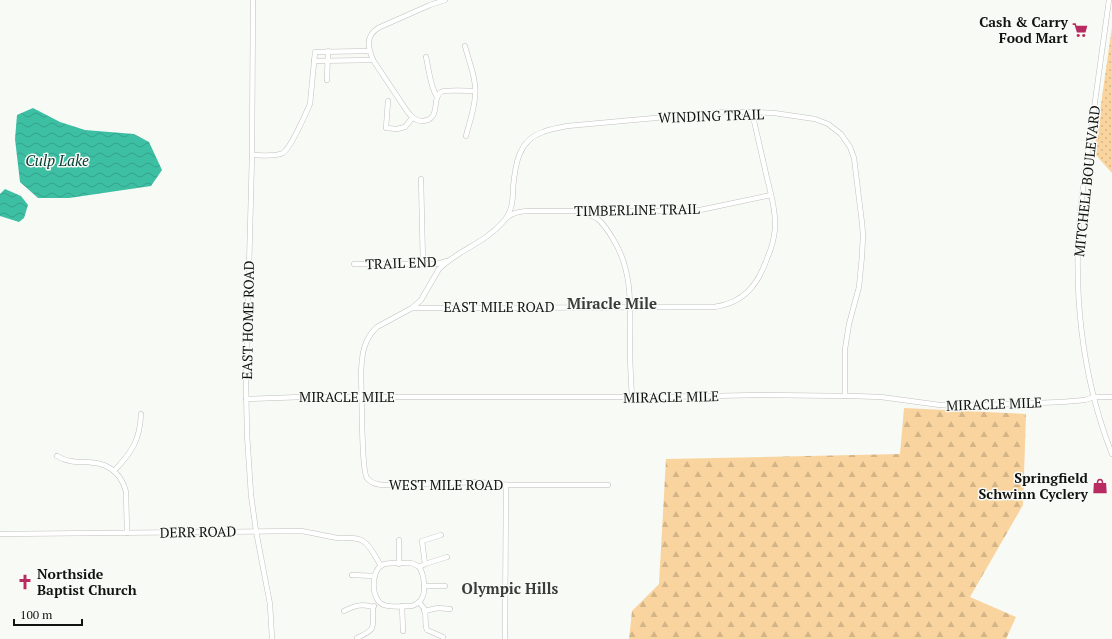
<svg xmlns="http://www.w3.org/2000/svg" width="1112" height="639" viewBox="0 0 1112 639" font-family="'PT Serif',serif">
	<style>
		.forest { fill: url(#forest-firs) }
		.park { fill: url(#park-dots) }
		.water { fill: url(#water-waves) }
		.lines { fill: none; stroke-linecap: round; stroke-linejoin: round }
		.minor-casing { stroke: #c0c1bd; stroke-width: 5.5 }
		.minor { stroke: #fff; stroke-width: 4.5 }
		.labels { text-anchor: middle; stroke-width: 3; stroke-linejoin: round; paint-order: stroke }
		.poi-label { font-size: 14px; font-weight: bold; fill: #121311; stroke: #f8faf6; text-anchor: end }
		.street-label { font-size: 14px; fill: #121311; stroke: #f8faf6 }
		.water-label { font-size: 15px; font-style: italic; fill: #064136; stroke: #f8faf6 }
		.neighbourhood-label { font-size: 15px; font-weight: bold; fill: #3a3b38; stroke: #f8faf6 }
	</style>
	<defs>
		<pattern id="forest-firs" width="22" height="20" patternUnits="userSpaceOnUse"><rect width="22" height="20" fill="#f9d49e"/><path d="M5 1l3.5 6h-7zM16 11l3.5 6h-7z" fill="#d4b587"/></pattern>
		<pattern id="park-dots" width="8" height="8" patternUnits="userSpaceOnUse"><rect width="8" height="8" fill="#f9d49e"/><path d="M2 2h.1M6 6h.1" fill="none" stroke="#d4b587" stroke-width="1.8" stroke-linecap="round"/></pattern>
		<pattern id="water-waves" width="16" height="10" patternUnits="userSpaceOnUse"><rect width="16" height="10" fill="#3dbfa4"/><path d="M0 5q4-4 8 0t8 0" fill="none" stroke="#35a38c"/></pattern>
	</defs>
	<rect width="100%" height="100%" fill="#f8faf6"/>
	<!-- forest -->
	<path class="forest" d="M904,408L1026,414L1023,505L970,597L1016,617L1006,639H629L632,611L659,584L666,459L900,454Z"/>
	<!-- park -->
	<path class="park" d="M1112,27V173L1094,153Z"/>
	<!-- water -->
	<g class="water">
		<path d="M33,108L60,122L85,130L134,134L149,142L162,170L151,186L69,198H38L20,182L15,139L17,115Z"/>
		<path d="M5,189L21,196L28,205L24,218L19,222L0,216V194Z"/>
	</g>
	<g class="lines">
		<defs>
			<g id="minor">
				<path d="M253,0L252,155L246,383L247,434L251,495L256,531L270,604L272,639"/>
				<path d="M445,0L430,5L378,28C365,37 368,47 373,60L407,111C411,116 415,121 422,121C442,120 431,98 441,92C446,89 468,91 475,91"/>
				<path d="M1109,0L1081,203C1072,287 1081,375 1112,454"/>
				<path d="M465,46C469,62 477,80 475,97C474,110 469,124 466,136"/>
				<path d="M426,57C429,70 430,86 437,97"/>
				<path d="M314,61L373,60"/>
				<path d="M327,80L328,51"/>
				<path d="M388,101L386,128L397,129L405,127L412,118"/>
				<path d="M252,155C261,155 274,157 283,153C291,148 306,113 310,104L315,52L369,51"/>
				<path d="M421,179L423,264"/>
				<path d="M582,212C587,214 594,216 599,220C604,225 609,232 613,239C634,272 630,311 630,349C630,365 631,381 632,397"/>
				<path d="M508,217C514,212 519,212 526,211H690L700,210L771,195"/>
				<path d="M354,264H437L447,261"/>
				<path d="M412,308L421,300L439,269C458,250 485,243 503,222C512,212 513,201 513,188C515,166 518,140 543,132C550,129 559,128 567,126L699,114L727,112H752L774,113L815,119L828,124L841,134L850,147L854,158L862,223L863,235L862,256L859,287L849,324L845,349V396"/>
				<path d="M246,399L302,397H659L759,395L852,396L881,397L940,405L958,406L1062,402L1085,400L1094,397H1112"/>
				<path d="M57,456C76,468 98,455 116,473C121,478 124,484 126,492L127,533"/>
				<path d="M114,471C132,452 140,440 141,414"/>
				<path d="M608,485H511L478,482L384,485C378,485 371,483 367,478C361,470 362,388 361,372C362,355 363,340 377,327L412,308L714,307C745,303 759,283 768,256C772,247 774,238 775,229C776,212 771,194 767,178C762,156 757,134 752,112"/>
				<path d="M0,534L301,531C313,533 326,536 338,538C346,539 355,536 363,541C371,546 376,558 381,566"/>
				<path d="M399,540V564"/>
				<path d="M411,563C414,564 417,565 419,567C424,573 426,591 422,598C420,602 417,604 412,606C404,606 392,608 384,605C371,601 370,572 382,565C390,561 402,564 411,563Z"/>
				<path d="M425,564L447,557"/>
				<path d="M419,567L425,564L422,541L441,535"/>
				<path d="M352,575L375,576"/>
				<path d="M424,586H445"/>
				<path d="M419,602C420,604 422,606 424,608C427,615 424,623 427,630L443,637"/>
				<path d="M402,606L403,631"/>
				<path d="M344,611C354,606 362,603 373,607L374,606"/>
				<path d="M424,611L438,608L450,609"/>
				<path d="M357,638C378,628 372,628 373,607"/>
				<path d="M505,639L506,485"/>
			</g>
		</defs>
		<!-- minor casing -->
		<use href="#minor" class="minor-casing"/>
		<!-- minor -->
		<use href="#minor" class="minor"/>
	</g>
	<!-- icons -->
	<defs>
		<symbol id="supermarket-bare" viewBox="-9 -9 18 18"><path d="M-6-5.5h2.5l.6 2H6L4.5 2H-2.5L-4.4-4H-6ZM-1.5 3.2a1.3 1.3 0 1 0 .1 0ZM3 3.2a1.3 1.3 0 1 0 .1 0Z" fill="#b82b61" stroke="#f8faf6" stroke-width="2.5" paint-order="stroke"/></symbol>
		<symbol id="shop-bare" viewBox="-9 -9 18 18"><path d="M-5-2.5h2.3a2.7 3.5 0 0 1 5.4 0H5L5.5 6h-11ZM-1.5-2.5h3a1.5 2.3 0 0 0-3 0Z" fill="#b82b61" stroke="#f8faf6" stroke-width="2.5" paint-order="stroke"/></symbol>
		<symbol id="church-bare" viewBox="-9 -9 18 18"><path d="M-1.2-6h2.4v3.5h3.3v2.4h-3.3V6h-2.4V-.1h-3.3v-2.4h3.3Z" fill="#b82b61" stroke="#f8faf6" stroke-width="2.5" paint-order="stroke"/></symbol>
	</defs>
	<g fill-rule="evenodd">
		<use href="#supermarket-bare" x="1069" y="19" width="22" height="22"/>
		<use href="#shop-bare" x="1089" y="475" width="22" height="22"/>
		<use href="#church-bare" x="14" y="571" width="22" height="22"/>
	</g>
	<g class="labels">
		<!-- poi labels -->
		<g class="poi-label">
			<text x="1068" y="27">Cash &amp; Carry<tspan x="1068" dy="16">Food Mart</tspan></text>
			<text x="1088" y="483">Springfield<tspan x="1088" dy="16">Schwinn Cyclery</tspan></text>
			<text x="37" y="579" text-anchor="start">Northside<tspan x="37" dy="16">Baptist Church</tspan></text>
		</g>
		<!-- street labels -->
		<g class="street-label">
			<text transform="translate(711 116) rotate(-2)" y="5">WINDING TRAIL</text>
			<text transform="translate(1087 181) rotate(-84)" y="5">MITCHELL BOULEVARD</text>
			<text transform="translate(637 210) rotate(-1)" y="5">TIMBERLINE TRAIL</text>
			<text transform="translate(401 263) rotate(-2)" y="5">TRAIL END</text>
			<text x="499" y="312">EAST MILE ROAD</text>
			<text transform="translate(248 320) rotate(-89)" y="5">EAST HOME ROAD</text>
			<text x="347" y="402">MIRACLE MILE</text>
			<text transform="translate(671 397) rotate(-1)" y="5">MIRACLE MILE</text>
			<text transform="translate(994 404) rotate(-2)" y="5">MIRACLE MILE</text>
			<text x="446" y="490">WEST MILE ROAD</text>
			<text transform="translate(198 532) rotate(-1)" y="5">DERR ROAD</text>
		</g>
		<!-- water labels -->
		<g class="water-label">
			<text x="57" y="166">Culp Lake</text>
		</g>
		<!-- neighbourhood labels -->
		<g class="neighbourhood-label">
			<text x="612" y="309">Miracle Mile</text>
			<text x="510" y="594">Olympic Hills</text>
		</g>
	</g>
	<!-- scale -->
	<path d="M14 619v6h68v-6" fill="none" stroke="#121311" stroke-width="2"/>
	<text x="20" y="619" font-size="12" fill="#121311" stroke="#f8faf6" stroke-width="3" paint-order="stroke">100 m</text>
</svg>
